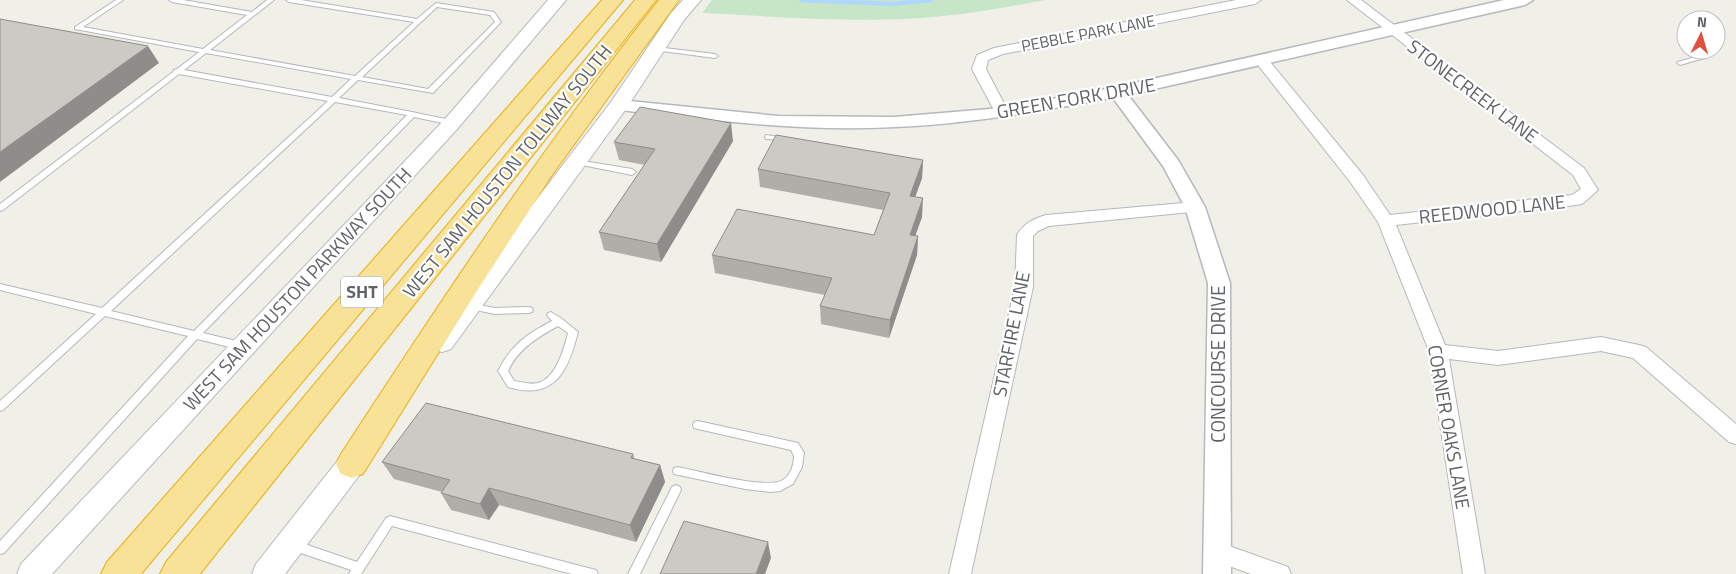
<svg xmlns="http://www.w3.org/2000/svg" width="1736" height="574" viewBox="0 0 1736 574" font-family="'Titillium Web',sans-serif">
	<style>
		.green { fill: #c7e6c8 }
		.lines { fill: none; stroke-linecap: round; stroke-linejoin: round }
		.stream { stroke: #aed7fb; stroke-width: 4.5 }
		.service-casing { stroke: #b5b8bc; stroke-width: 2 }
		.minor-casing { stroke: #b5b8bc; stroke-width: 2 }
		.tertiary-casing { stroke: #b5b8bc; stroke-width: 3 }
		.secondary-casing { stroke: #b6babe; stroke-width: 2 }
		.motorway-casing { stroke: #ecad0d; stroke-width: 2 }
		.service { fill: #fff; fill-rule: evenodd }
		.minor { fill: #fff; fill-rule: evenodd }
		.tertiary { fill: #fff; fill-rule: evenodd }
		.secondary { fill: #fff; fill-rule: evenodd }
		.motorway { fill: #f7e298; fill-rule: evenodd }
		.wall { fill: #afaea9 }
		.shaded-wall { fill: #8f8d8a }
		.building { fill: #cccac5; stroke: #8f8d8a }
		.labels { text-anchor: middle; stroke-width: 4.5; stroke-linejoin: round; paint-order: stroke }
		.far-street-label { font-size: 16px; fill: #5f6367; stroke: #fff }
		.shield { fill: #fff; stroke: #8f9295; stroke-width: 1 }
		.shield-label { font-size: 18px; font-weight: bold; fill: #5f6367 }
		.street-label { font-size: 19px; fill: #5f6367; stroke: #fff }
	</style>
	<rect width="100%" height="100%" fill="#f0efe8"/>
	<!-- green -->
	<path class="green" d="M712,0H1045C999,9 952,17 905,19C837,22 769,16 702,13Z"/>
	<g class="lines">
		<!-- stream -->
		<path class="stream" d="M801,0L891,4L931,0"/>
		<defs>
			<g id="service">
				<path d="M116,0H123L83,27L203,49L247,15L172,2L169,0H183L252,12L267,0H274L210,50L355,76L414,22L289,2L286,0H301L417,19L436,3L494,12L501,22L433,93L358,80L339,98L412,112L455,121L456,123L452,125L414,117L203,333L245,343L247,346L245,349L242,350L197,339L4,553L0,554V541L188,336L105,316L3,410L0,411V401L96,314L0,290V284L102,308L328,101L179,74L3,210L0,211V204L173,72L174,70L177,69L199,52L75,29V27ZM437,7L490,15L495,22L428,89L362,77ZM206,53L351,79L332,97L184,70ZM335,102L407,115L194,331L111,311Z"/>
				<path d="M656,47L715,54L718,56L715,58L654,50V48Z"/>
				<path d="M1706,54L1708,55V57L1680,65L1677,63L1678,62Z"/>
				<path d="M766,135L786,138L790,140L786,142L769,139H766L765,137Z"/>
				<path d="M574,160H577L632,169L636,172L632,175L577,164H574L573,162Z"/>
				<path d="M469,303L495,308L529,307L532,308L533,310L532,312L529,313L495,314L466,308L465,306L466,304Z"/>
				<path d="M551,312L562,319L578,332C568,372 554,401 508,387L498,371C511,345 527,334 552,321L547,315L548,313ZM558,326L568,333C564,349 556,378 538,383C530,385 522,382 514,381L508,371C518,349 538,337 558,326Z"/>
				<path d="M698,421L798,443L804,453L802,467L793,484L780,491L771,492L745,489L674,474L673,471L674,468L678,467C698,471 767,490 783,480C791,475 794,464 794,456L791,450L698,429L694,428L693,425L694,422Z"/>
				<path d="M676,485L680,487L681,490L640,574H628L672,487Z"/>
				<path d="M390,516L592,569L596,570L598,574H572L392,526L361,574H349L351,570L289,549L288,545L289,541L293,540L357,562L386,518Z"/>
			</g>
			<g id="minor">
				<path d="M1236,0H1261L1255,4L1003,54L988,60L986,69L1009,113L1007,116H997L972,69L977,55L994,48Z"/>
				<path d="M1347,0H1361L1584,168L1598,190L1582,204L1576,205L1396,225L1445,345L1498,351L1601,337L1639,345L1646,347L1736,424V444L1729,442L1633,358L1601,351L1498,365L1449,359L1485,574H1463L1429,351L1378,222L1351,183L1254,60L1256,57H1266L1363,175L1390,215L1572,195L1581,189L1573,175Z"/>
				<path d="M1195,202L1201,203L1203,207L1201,211L1049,226L1038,231L1033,236V287L971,574H949L1015,287L1017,235C1024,223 1033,219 1046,215Z"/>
				<path d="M1218,542L1288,567L1291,574H1251L1210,559L1207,552L1210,545Z"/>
			</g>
			<path id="tertiary" d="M1504,0H1533L1525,5L1128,95L1178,160L1205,207L1230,283L1231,574H1203L1208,283L1185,207L1163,166L1113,98C1040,111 969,124 895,127C803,132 711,120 619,110L613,109L610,105L613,101L619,100L778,116L894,117L1002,108L1117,87Z"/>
			<g id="secondary">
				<path d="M548,0H566L459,127L52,574H17L21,564L445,119Z"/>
				<path d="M683,0H701L684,20L626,109L451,349L442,352L433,349L429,342L433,335L611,102L671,13Z"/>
				<path d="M363,437L373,441L377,449L373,457L285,574H252L256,564L353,441Z"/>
			</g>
			<g id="motorway">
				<path d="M602,0H623L141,574H101L107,562Z"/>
				<path d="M635,0H656L200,574H160L166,562Z"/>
				<path d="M659,0H679L552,175L475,294L363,474L352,478L341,474L336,464L341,454C442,299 544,145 659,0Z"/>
			</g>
		</defs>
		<!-- service casing -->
		<use href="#service" class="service-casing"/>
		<!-- minor casing -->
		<use href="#minor" class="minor-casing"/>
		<!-- tertiary casing -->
		<use href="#tertiary" class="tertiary-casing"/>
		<!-- secondary casing -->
		<use href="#secondary" class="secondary-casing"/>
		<!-- motorway casing -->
		<use href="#motorway" class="motorway-casing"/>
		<!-- service -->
		<use href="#service" class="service"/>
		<!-- minor -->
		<use href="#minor" class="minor"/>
		<!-- tertiary -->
		<use href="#tertiary" class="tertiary"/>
		<!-- secondary -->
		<use href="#secondary" class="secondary"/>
		<!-- motorway -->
		<use href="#motorway" class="motorway"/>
	</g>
	<!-- wall -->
	<g class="wall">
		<path d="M733,141L661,262L604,250L599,232L645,165L619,160L614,142Z"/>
		<path d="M923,160L922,178L915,197L922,217L915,236H918L917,255L889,338L821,324L820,306L825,295L715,273L712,255L874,235L883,210L760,187L758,169Z"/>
		<path d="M633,454L635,459L660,465L665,482L636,542L499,505L489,520L451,510L441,493L442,492L394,479L382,462Z"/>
	</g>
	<!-- shaded-wall -->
	<g class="shaded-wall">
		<path d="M148,46L159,63L0,182V152Z"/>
		<path d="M731,123L733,141L661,262L657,244Z"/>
		<path d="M923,160L922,178L909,214L910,196Z"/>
		<path d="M923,198L922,217L909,253L910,235Z"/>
		<path d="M918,236L917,255L889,338L890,320Z"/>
		<path d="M660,465L665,482L636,542L630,525Z"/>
		<path d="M489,488L499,505L489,520L480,504Z"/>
		<path d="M768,542L771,558L765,574H756Z"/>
	</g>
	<!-- building -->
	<g class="building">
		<path d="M0,19L148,46L0,152Z"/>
		<path d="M640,107L731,123L657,244L599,232L655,149L614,142Z"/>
		<path d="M776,135L923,160L910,196L923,198L910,235L918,236L890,320L820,306L832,278L712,255L737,209L874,235L890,193L758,169Z"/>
		<path d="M426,403L633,454L631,458L660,465L630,525L489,488L480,504L441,493L450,480L382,462Z"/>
		<path d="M684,521L768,542L756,574H660Z"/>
	</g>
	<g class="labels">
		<!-- far-street labels -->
		<g class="far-street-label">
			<text transform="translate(1088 33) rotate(-11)" y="6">PEBBLE PARK LANE</text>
		</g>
		<!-- shield labels -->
		<rect class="shield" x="341" y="276.5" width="42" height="31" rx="4"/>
		<g class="shield-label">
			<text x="362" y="298">SHT</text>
		</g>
		<!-- street labels -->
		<g class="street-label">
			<text transform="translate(1473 91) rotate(37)" y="7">STONECREEK LANE</text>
			<text transform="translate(1076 98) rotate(-10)" y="7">GREEN FORK DRIVE</text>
			<text transform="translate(507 171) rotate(-51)" y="7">WEST SAM HOUSTON TOLLWAY SOUTH</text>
			<text transform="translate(1492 209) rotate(-6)" y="7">REEDWOOD LANE</text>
			<text transform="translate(297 289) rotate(-47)" y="7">WEST SAM HOUSTON PARKWAY SOUTH</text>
			<text transform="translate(1011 334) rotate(-79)" y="7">STARFIRE LANE</text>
			<text transform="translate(1218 364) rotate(-90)" y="7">CONCOURSE DRIVE</text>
			<text transform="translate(1449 427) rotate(80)" y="7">CORNER OAKS LANE</text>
		</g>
	</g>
	<!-- north arrow -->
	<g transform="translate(1701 35) rotate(5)"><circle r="24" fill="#ffffff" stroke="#bfc1c2"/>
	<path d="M0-4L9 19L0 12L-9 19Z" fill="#e1503e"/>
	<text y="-8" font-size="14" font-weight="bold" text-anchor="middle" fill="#5f6367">N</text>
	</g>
</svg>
